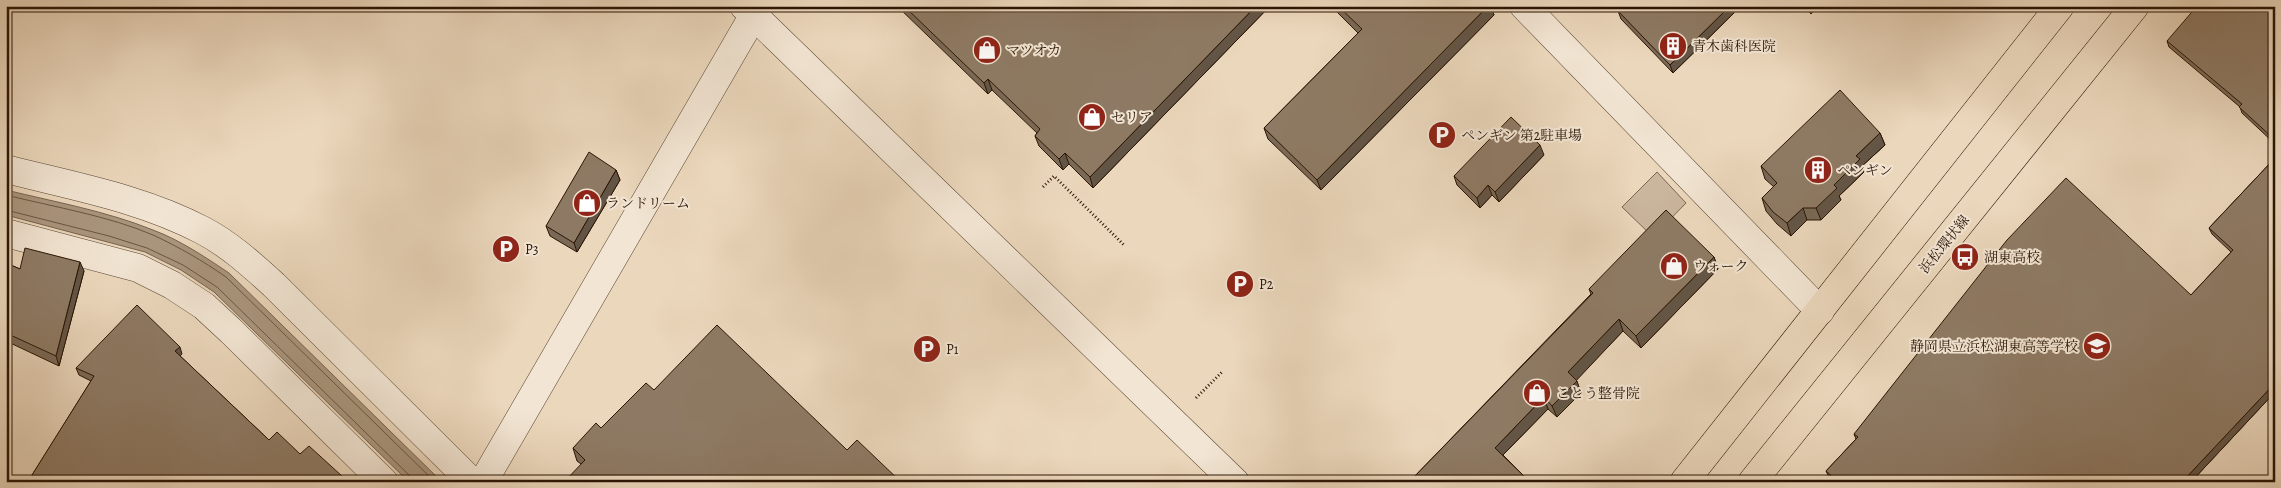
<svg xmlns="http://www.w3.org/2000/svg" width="2281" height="488" viewBox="0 0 2281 488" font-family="Alegreya,'Noto Serif JP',serif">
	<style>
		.green { fill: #cab69d; stroke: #7a6650 }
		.water { fill: #a9957d; stroke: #76624d }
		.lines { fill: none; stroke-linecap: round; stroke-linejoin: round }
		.shore { stroke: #6a5540; stroke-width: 1 }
		.minor-casing { stroke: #5a4632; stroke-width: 29 }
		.major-casing { stroke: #2a1504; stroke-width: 29 }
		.path { stroke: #2a1504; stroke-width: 3; stroke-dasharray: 1 2.5; stroke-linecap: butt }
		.minor { stroke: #f2e5d3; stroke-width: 28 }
		.major { stroke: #ebd7bc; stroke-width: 28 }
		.wall { fill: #7a6956; stroke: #2a1504 }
		.shaded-wall { fill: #635546; stroke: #2a1504 }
		.building { fill: #8e7a64; stroke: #2a1504 }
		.labels { text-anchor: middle; stroke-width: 4; stroke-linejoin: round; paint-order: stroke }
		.poi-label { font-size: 14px; fill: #2a1504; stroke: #f2e5d3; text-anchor: start }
		.street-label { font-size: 14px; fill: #2a1504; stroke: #f2e5d3 }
	</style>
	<rect width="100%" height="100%" fill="#ebd7bc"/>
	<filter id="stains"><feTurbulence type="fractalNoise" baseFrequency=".004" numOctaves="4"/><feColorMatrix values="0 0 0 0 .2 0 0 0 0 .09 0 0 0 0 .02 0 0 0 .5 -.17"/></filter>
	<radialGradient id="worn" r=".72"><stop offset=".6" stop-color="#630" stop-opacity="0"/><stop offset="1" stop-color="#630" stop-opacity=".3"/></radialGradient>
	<!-- green -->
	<path class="green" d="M1657,172L1686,203L1653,237L1622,207Z"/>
	<!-- water -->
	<path class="water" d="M6,190C55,202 106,211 153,230C180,240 205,257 229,273L442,482H409L214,292L181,270L145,252L6,215Z"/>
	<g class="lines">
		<!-- shore -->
		<g class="shore">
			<path d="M6,195C54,207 109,216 153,235C179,247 203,261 226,277L435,482"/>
			<path d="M6,210L109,236L147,248L183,265L217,287L410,476L412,482"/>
		</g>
		<defs>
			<g id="minor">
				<path d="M744,6L1235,482"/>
				<path d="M1524,6L1820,311"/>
				<path d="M6,169C72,186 141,198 202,230C229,244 252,265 274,285L472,482"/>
				<path d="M6,233L138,268L172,285L204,306L231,331L384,482"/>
				<path d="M483,482L759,6"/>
			</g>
			<g id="major">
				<path d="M1684,482L2060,6"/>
				<path d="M1752,482L2135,6"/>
			</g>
		</defs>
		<!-- minor casing -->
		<use href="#minor" class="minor-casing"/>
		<!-- major casing -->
		<use href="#major" class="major-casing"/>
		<!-- path -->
		<g class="path">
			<path d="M1043,187L1054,176L1125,246"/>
			<path d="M1196,398L1223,371"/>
		</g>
		<!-- minor -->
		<use href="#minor" class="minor"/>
		<!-- major -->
		<use href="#major" class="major"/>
	</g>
	<!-- wall -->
	<g class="wall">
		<path d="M897,6H1270L1093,188L1069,164L1063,170L1039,146L1035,136L1037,133L992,90L988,94Z"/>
		<path d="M1331,6H1491L1494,15L1321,190L1268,139L1264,128L1358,33Z"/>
		<path d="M1623,6H1741L1673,73L1621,19L1618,11Z"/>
		<path d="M1804,6H1819L1811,14Z"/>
		<path d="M2275,6V144L2242,113L2240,107L2169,47L2167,41Z"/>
		<path d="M1880,133L1885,145L1862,166L1864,172L1839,196L1841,200L1821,220H1807L1791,236L1777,224L1766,211L1762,198L1774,187L1765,179L1761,166Z"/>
		<path d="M1544,155L1499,202L1492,195L1480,208L1457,185L1454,176Z"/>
		<path d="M2275,158V392L2191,482H1833L1829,477L1826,471L1856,439L1854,434L2191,295L2231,252L2212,234L2209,228Z"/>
		<path d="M616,170L620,180L577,252L550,236L546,226Z"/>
		<path d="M1714,257L1718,269L1641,348L1623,331L1576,380L1581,393L1557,417L1548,409L1503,455L1530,482H1414L1413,478L1591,294L1589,289Z"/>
		<path d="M6,263L20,269L84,271L59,366L6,341Z"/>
		<path d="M182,354L180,356L269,440L300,454L343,477L345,482H34L32,475L91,381L79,375L76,368Z"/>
		<path d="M654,390L847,450L901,482L581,464L577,461L573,448Z"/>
	</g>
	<!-- shaded-wall -->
	<g class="shaded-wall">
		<path d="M1256,6H1270L1093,188L1090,177Z"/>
		<path d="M1488,6H1491L1494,15L1321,190L1317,180Z"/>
		<path d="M1730,6H1741L1673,73L1670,65Z"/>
		<path d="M1808,6H1819L1811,14Z"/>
		<path d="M988,79L992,90L988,94L984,83Z"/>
		<path d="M1880,133L1885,145L1862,166L1864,172L1839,196L1841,200L1821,220L1816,208L1856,156Z"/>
		<path d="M1540,145L1544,155L1499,202L1495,192Z"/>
		<path d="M1065,153L1069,164L1063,170L1059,159Z"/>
		<path d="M616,170L620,180L577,252L574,243Z"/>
		<path d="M1488,185L1492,195L1480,208L1477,198Z"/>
		<path d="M1803,208L1807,220L1791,236L1787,223Z"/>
		<path d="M1714,257L1718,269L1641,348L1636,336Z"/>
		<path d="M80,262L84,271L59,366L56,356Z"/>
		<path d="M1619,319L1623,331L1573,384L1568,372Z"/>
		<path d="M180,347L182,354L178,358L175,351Z"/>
		<path d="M1577,381L1581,393L1557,417L1552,406Z"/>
		<path d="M2275,383V392L2191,482H2182Z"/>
		<path d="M1544,397L1548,409L1499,459L1495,448Z"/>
		<path d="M343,477L345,482H338Z"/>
	</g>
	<!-- building -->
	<g class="building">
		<path d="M904,6H1256L1090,177L1065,153L1059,159L1035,136L1040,129L988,79L984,83Z"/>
		<path d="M1338,6H1488L1317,180L1264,128L1362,29Z"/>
		<path d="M1622,6H1730L1670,65L1618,11Z"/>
		<path d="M2197,6H2275V140L2239,107L2242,104L2167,41Z"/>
		<path d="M1840,90L1880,133L1856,156L1860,159L1834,185L1837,188L1816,208H1803L1787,223L1773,212L1762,198L1777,183L1761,166Z"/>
		<path d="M1511,117L1540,145L1495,192L1488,185L1477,198L1454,176Z"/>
		<path d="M589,152L616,170L574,243L546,226Z"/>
		<path d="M2275,158V383L2182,482H1837V481L1826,471L1858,437L1854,434L2007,240L2066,178L2191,295L2233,250L2209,228Z"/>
		<path d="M1666,210L1714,257L1636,336L1619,319L1568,372L1577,381L1552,406L1544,397L1495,448L1530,482H1416L1413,478L1593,293L1589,289Z"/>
		<path d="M25,248L80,262L56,356L6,333V263L20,269Z"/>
		<path d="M137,305L180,347L175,351L269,440L277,432L300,454L309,446L343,477L338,482H39L32,475L94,376L76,368Z"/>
		<path d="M717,325L847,450L857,440L901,482H564L585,460L573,448L596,423L601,428L646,383L654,390Z"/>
	</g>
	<!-- icons -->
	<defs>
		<symbol id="building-disc" viewBox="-11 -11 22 22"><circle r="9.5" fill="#8f2418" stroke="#f2e5d3"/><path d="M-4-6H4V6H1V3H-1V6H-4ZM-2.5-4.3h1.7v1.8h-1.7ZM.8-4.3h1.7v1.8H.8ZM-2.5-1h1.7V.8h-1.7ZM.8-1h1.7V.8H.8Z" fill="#fff"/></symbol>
		<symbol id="shop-disc" viewBox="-11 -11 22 22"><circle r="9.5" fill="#8f2418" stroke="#f2e5d3"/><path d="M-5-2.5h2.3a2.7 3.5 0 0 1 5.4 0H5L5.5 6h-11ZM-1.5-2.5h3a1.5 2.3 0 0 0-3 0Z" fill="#fff"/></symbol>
		<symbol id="parking-disc" viewBox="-11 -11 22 22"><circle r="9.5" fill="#8f2418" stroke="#f2e5d3"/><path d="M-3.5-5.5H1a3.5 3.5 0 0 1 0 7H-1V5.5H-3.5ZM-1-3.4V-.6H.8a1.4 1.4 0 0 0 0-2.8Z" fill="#fff"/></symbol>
		<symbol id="bus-disc" viewBox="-11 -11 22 22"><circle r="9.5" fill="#8f2418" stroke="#f2e5d3"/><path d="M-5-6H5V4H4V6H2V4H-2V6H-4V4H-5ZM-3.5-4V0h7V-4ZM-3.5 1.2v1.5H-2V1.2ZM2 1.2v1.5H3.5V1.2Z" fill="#fff"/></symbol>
		<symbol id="school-disc" viewBox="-11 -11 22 22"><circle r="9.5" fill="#8f2418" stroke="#f2e5d3"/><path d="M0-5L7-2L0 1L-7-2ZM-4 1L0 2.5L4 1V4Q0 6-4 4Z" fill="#fff"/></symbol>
	</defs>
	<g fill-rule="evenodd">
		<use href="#building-disc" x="1657" y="30" width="32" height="32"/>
		<use href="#shop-disc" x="971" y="34" width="32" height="32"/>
		<use href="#shop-disc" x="1076" y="101" width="32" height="32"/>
		<use href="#parking-disc" x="1426" y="119" width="32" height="32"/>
		<use href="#building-disc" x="1802" y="154" width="32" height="32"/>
		<use href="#shop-disc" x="571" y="187" width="32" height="32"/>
		<use href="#parking-disc" x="490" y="233" width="32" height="32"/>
		<use href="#bus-disc" x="1949" y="241" width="32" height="32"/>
		<use href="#shop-disc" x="1658" y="250" width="32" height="32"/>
		<use href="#parking-disc" x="1224" y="268" width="32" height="32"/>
		<use href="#school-disc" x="2081" y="330" width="32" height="32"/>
		<use href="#parking-disc" x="911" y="333" width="32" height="32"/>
		<use href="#shop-disc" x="1521" y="377" width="32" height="32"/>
	</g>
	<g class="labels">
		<!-- poi labels -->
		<g class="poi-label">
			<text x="1692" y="51">青木歯科医院</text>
			<text x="1006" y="55">マツオカ</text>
			<text x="1111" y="122">セリア</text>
			<text x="1461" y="140">ペンギン 第2駐車場</text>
			<text x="1837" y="175">ペンギン</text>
			<text x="606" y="208">ランドリーム</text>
			<text x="525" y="254">P3</text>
			<text x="1984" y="262">湖東高校</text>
			<text x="1693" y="271">ウォーク</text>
			<text x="1259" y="289">P2</text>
			<text x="2078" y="351" text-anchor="end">静岡県立浜松湖東高等学校</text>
			<text x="946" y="354">P1</text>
			<text x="1556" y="398">ことう整骨院</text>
		</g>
		<!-- street labels -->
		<g class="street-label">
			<text transform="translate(1944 244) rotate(-51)" y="5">浜松環状線</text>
		</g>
	</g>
	<!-- margin -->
	<rect width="2281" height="488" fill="none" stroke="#ebd7bc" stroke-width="25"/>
	<rect x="8" y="8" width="2266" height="473" fill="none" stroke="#2a1504" stroke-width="2.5"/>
	<rect x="12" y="12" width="2256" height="463" fill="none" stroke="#2a1504"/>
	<rect width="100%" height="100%" filter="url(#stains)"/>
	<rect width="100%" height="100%" fill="url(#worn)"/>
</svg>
